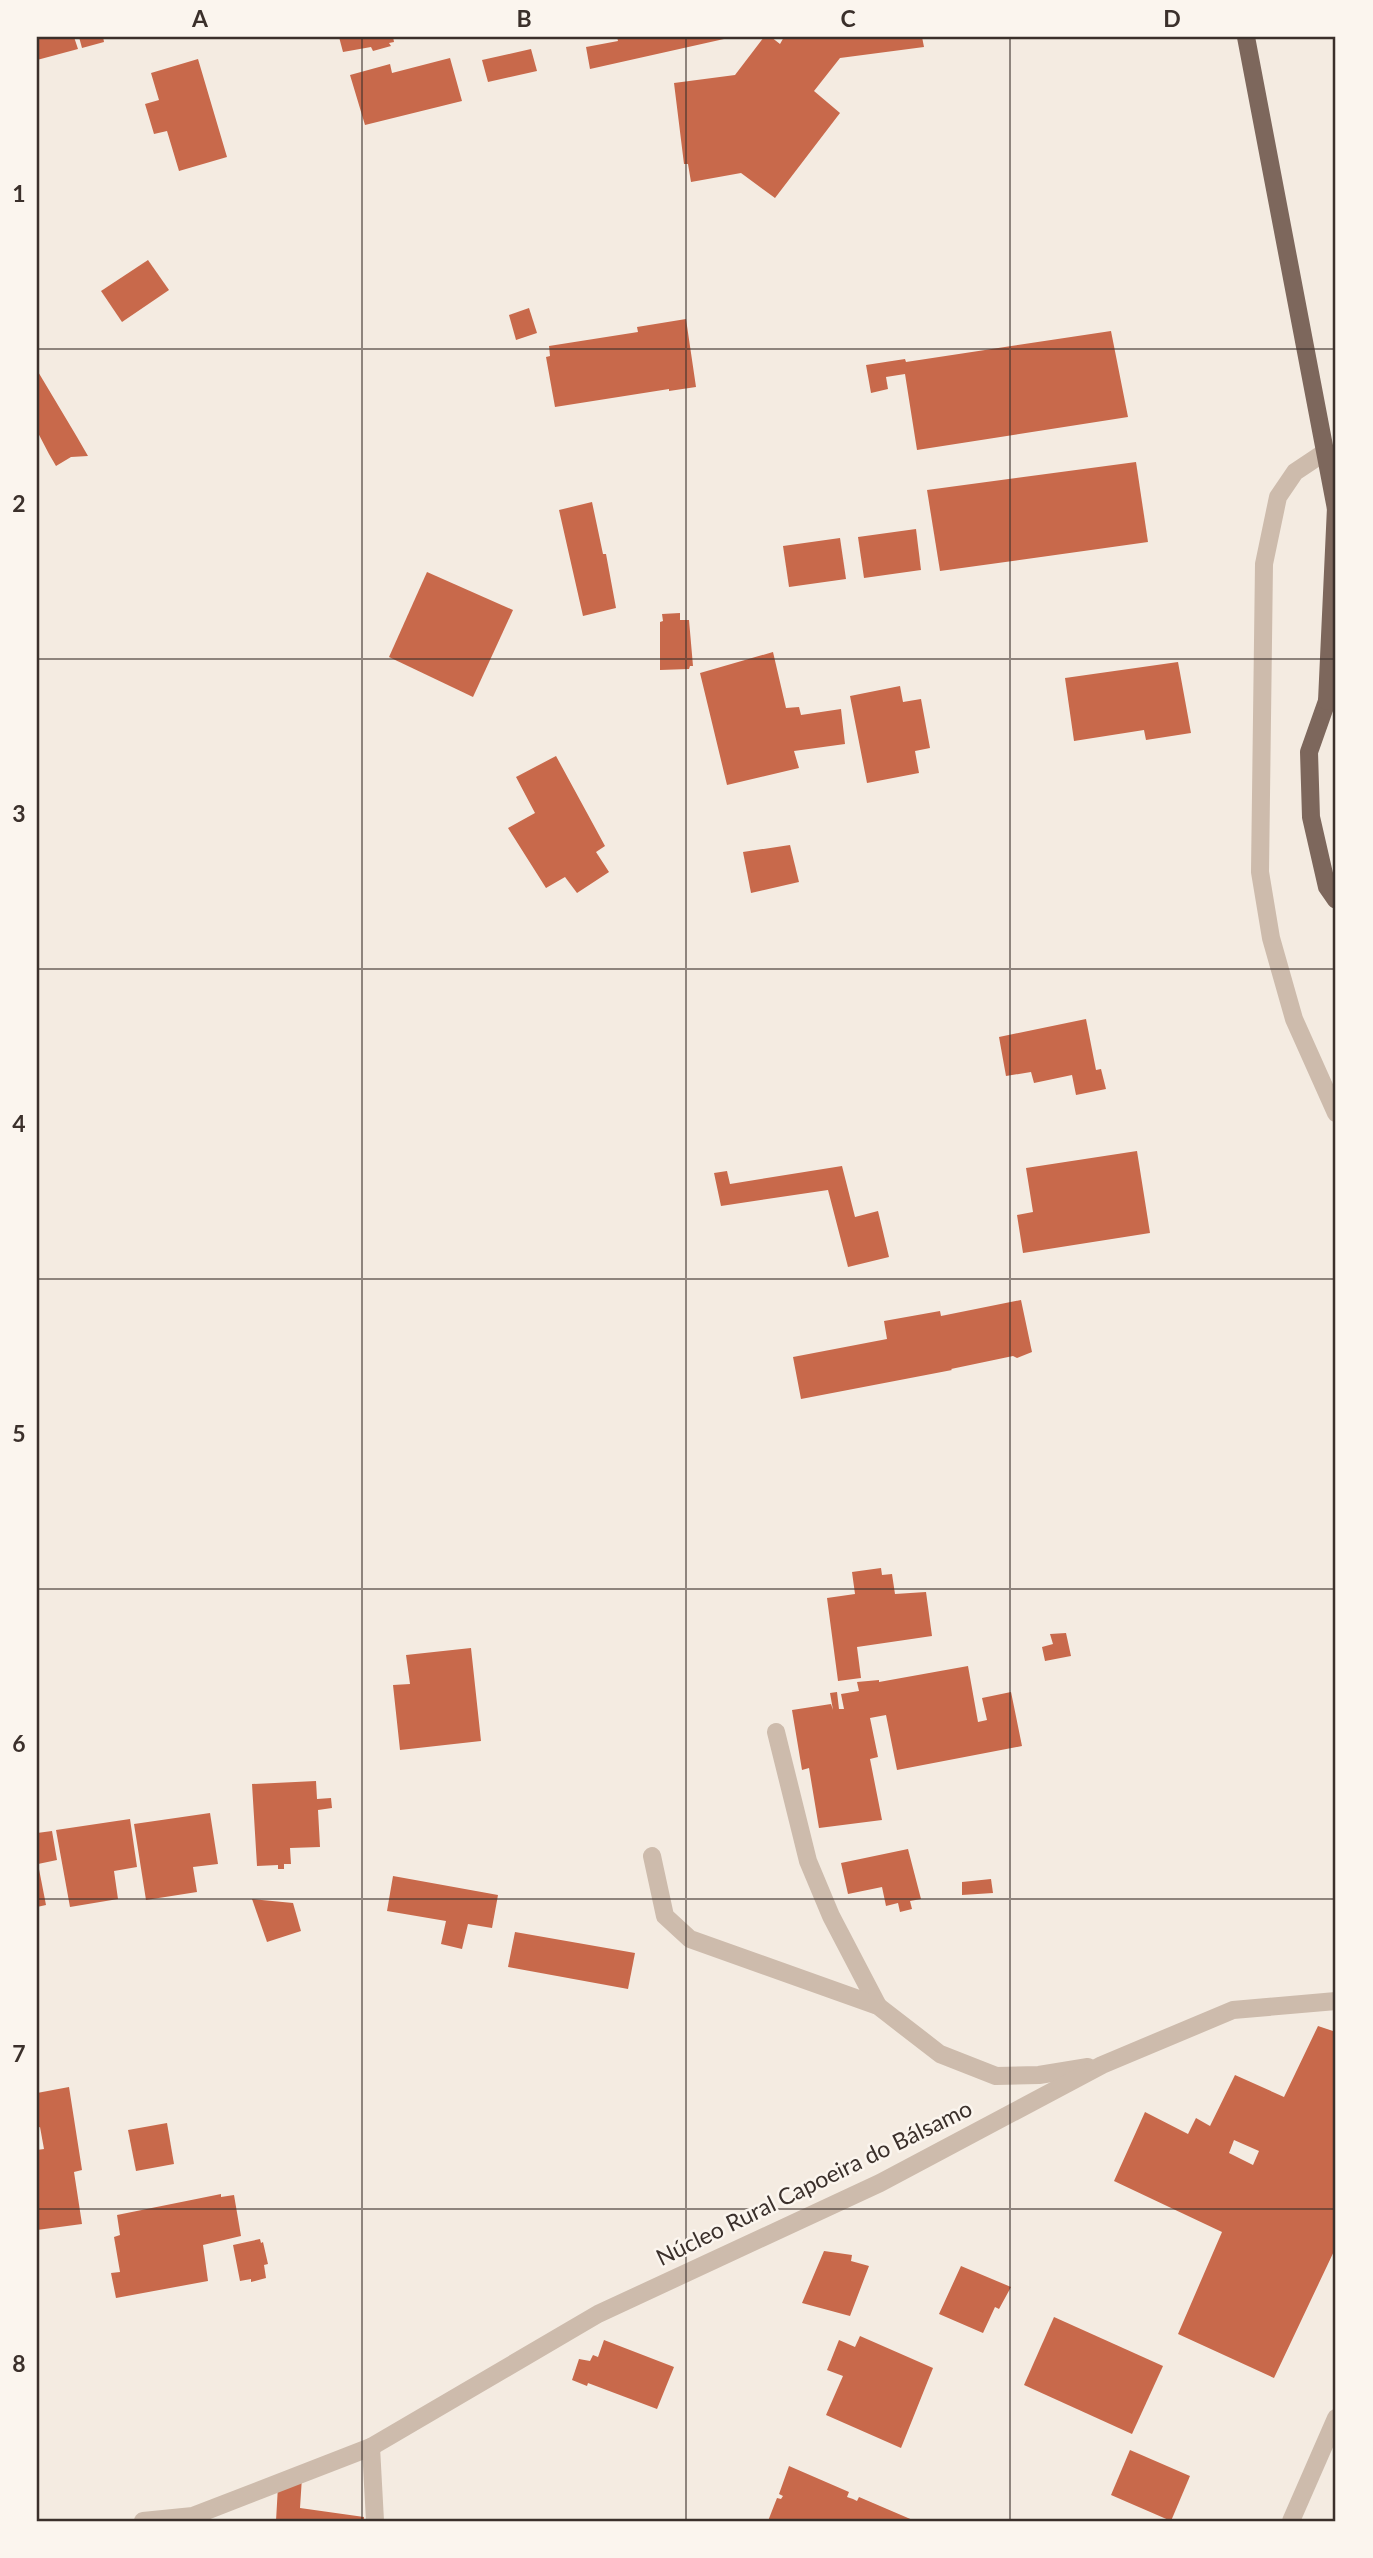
<svg xmlns="http://www.w3.org/2000/svg" width="1373" height="2558" viewBox="0 0 1373 2558" font-family="Lato,sans-serif">
	<style>
		.building { fill: #c8694b; fill-rule: evenodd }
		.lines { fill: none; stroke-linecap: round; stroke-linejoin: round }
		.minor { stroke: #cdbbac; stroke-width: 18 }
		.major { stroke: #7d675c; stroke-width: 18 }
		.grid { fill: none; stroke: #3b302b; stroke-width: 2; stroke-opacity: 0.55 }
		.labels { text-anchor: middle; stroke-width: 5; stroke-linejoin: round; paint-order: stroke }
		.street-label { font-size: 23px; fill: #3b302b; stroke: #fbf5ee }
		.neatline { fill: none; stroke: #3b302b; stroke-width: 2.5 }
		.grid-label { font-size: 23px; text-anchor: middle; font-weight: bold; fill: #3b302b }
	</style>
	<rect width="100%" height="100%" fill="#f4ebe1"/>
	<!-- building -->
	<g class="building">
		<path d="M37,37H74L78,49L37,60Z"/>
		<path d="M79,37H103L104,42L82,48Z"/>
		<path d="M339,37H393L394,42L389,43L391,46L373,51L371,47L343,52Z"/>
		<path d="M617,37H723L724,39L590,69L586,47L618,41Z"/>
		<path d="M764,37H771L780,44L784,37H922L924,47L840,58L814,91L840,113L775,198L741,173L691,182L688,164H684L674,83L735,75Z"/>
		<path d="M531,49L537,71L488,82L482,60Z"/>
		<path d="M450,58L462,101L365,125L350,75L390,64L392,73Z"/>
		<path d="M198,59L227,157L179,171L167,131L154,134L145,104L159,100L151,73Z"/>
		<path d="M148,260L169,290L122,322L101,291Z"/>
		<path d="M529,308L537,333L516,340L509,315Z"/>
		<path d="M686,319L696,387L669,391V389L555,407L546,357L550,356L549,346L638,332L637,327Z"/>
		<path d="M1111,331L1128,417L917,450L905,374L886,377L888,389L871,393L866,365L905,359L906,362Z"/>
		<path d="M37,370L77,437L88,456L71,457L56,466L49,454L37,431Z"/>
		<path d="M1136,462L1148,542L940,571L927,490Z"/>
		<path d="M592,502L603,554H606L616,608L583,616L559,510Z"/>
		<path d="M916,529L921,570L864,578L858,537Z"/>
		<path d="M840,538L846,579L789,587L783,546Z"/>
		<path d="M427,572L513,610L473,697L389,657Z"/>
		<path d="M680,613V620H689L693,666H690L689,669L660,670V622L663,621L662,614Z"/>
		<path d="M773,652L786,708L799,707L801,715L841,709L845,744L794,751L799,768L727,785L700,673Z"/>
		<path d="M1178,662L1191,733L1146,740L1144,730L1074,741L1065,678Z"/>
		<path d="M900,686L903,702L921,699L930,748L915,751L919,773L867,783L850,696Z"/>
		<path d="M556,756L605,846L596,852L609,872L577,893L565,877L546,888L508,828L535,813L516,777Z"/>
		<path d="M790,845L799,882L751,893L743,852Z"/>
		<path d="M1086,1019L1096,1070L1101,1069L1106,1089L1076,1095L1072,1075L1034,1083L1031,1072L1006,1076L999,1037Z"/>
		<path d="M1137,1151L1150,1233L1023,1253L1017,1215L1033,1212L1026,1168Z"/>
		<path d="M842,1166L855,1217L878,1211L889,1257L848,1267L828,1190L721,1206L714,1173L727,1171L730,1184Z"/>
		<path d="M1021,1300L1032,1352L1017,1358L1013,1356L951,1369L952,1370L801,1399L793,1357L887,1339L884,1321L940,1311L941,1316Z"/>
		<path d="M881,1568L882,1575L892,1574L895,1594L926,1592L932,1636L857,1647L861,1678L838,1681L827,1598L855,1594L852,1572Z"/>
		<path d="M1066,1633L1071,1656L1045,1661L1042,1647L1053,1644L1050,1634Z"/>
		<path d="M471,1648L481,1741L400,1750L393,1685L410,1684L406,1655Z"/>
		<path d="M968,1666L978,1722L987,1720L982,1698L1011,1692L1022,1746L897,1770L886,1715L870,1718L878,1757L870,1759L882,1820L819,1828L809,1768L802,1770L792,1710L831,1704L833,1710L830,1693L837,1692L839,1709H844L841,1694L859,1691L857,1682L879,1680V1682Z"/>
		<path d="M316,1781L317,1799L331,1798L332,1808L318,1810L320,1847L290,1848L291,1864H284V1869H278V1865L257,1866L252,1784Z"/>
		<path d="M210,1813L218,1864L193,1867L197,1892L146,1900L134,1824Z"/>
		<path d="M130,1819L137,1867L114,1871L118,1899L70,1907L56,1830Z"/>
		<path d="M52,1831L57,1860L38,1864L46,1905L37,1907V1833Z"/>
		<path d="M908,1849L921,1899L910,1901L912,1909L900,1912L898,1903L886,1906L882,1887L848,1894L841,1863Z"/>
		<path d="M393,1876L498,1895L492,1928L468,1924L462,1949L441,1944L446,1921L387,1911Z"/>
		<path d="M991,1879L993,1893L962,1895V1882Z"/>
		<path d="M252,1899L293,1903L301,1931L267,1942Z"/>
		<path d="M515,1932L635,1953L628,1989L508,1967Z"/>
		<path d="M1318,2026L1336,2032V2247L1274,2378L1178,2334L1222,2232L1114,2181L1145,2112L1188,2134L1196,2118L1210,2126L1235,2075L1284,2097ZM1234,2140L1259,2151L1253,2165L1229,2153Z"/>
		<path d="M69,2087L82,2170L74,2172L82,2224L37,2230V2150L44,2149L40,2127L37,2128V2093Z"/>
		<path d="M167,2123L174,2164L136,2171L128,2130Z"/>
		<path d="M221,2194V2197L234,2195L241,2236L203,2245L208,2281L116,2298L111,2273L120,2272L114,2237L120,2235L117,2215Z"/>
		<path d="M260,2239L261,2243L263,2242L268,2264L264,2265L266,2278L251,2282V2279L240,2281L233,2245Z"/>
		<path d="M824,2251L852,2255L851,2261L869,2266L850,2316L802,2303Z"/>
		<path d="M961,2266L1011,2287L999,2309L995,2307L983,2333L939,2314Z"/>
		<path d="M1054,2317L1163,2366L1132,2434L1024,2385Z"/>
		<path d="M860,2336L933,2368L901,2448L826,2415L843,2376L827,2370L839,2340L855,2347Z"/>
		<path d="M604,2340L674,2367L657,2409L588,2383L587,2386L572,2380L579,2359L590,2361L593,2355L598,2357Z"/>
		<path d="M1130,2450L1190,2476L1171,2521L1111,2495Z"/>
		<path d="M789,2466L849,2492L847,2497L853,2499L857,2501L859,2497L915,2521H768L777,2498L781,2499L783,2496L779,2494Z"/>
		<path d="M302,2477L300,2508L364,2517V2521H276L278,2486Z"/>
	</g>
	<g class="lines">
		<!-- minor -->
		<g class="minor">
			<path d="M1325,452L1295,472L1278,497L1264,564L1260,872L1271,938L1294,1019L1336,1113"/>
			<path d="M776,1732L808,1861L831,1916L878,2006"/>
			<path d="M652,1856L665,1916L690,1939L878,2006L940,2054L996,2076L1039,2075L1088,2067"/>
			<path d="M371,2447L375,2521"/>
			<path d="M143,2521L193,2516L371,2447L598,2314L880,2183L1102,2065L1233,2010L1336,2001"/>
			<path d="M1291,2521L1336,2418"/>
		</g>
		<!-- major -->
		<g class="major">
			<path d="M1246,37L1336,509"/>
			<path d="M1336,694L1327,701L1309,752L1311,817L1327,887L1336,900"/>
			<path d="M1327,701L1336,507"/>
		</g>
	</g>
	<!-- grid -->
	<path class="grid" d="M362,37V2521M686,37V2521M1010,37V2521M37,349H1336M37,659H1336M37,969H1336M37,1279H1336M37,1589H1336M37,1899H1336M37,2209H1336"/>
	<g class="labels">
		<!-- street labels -->
		<g class="street-label">
			<text transform="translate(814 2183) rotate(-26)" y="8">Núcleo Rural Capoeira do Bálsamo</text>
		</g>
	</g>
	<!-- border -->
	<rect width="1373" height="2558" fill="none" stroke="#fbf5ee" stroke-width="77"/>
	<rect x="38" y="38" width="1296" height="2482" class="neatline"/>
	<g class="grid-label">
		<text x="200" y="27">A</text>
		<text x="524" y="27">B</text>
		<text x="848" y="27">C</text>
		<text x="1172" y="27">D</text>
		<text x="19" y="202">1</text>
		<text x="19" y="512">2</text>
		<text x="19" y="822">3</text>
		<text x="19" y="1132">4</text>
		<text x="19" y="1442">5</text>
		<text x="19" y="1752">6</text>
		<text x="19" y="2062">7</text>
		<text x="19" y="2372">8</text>
	</g>
</svg>
